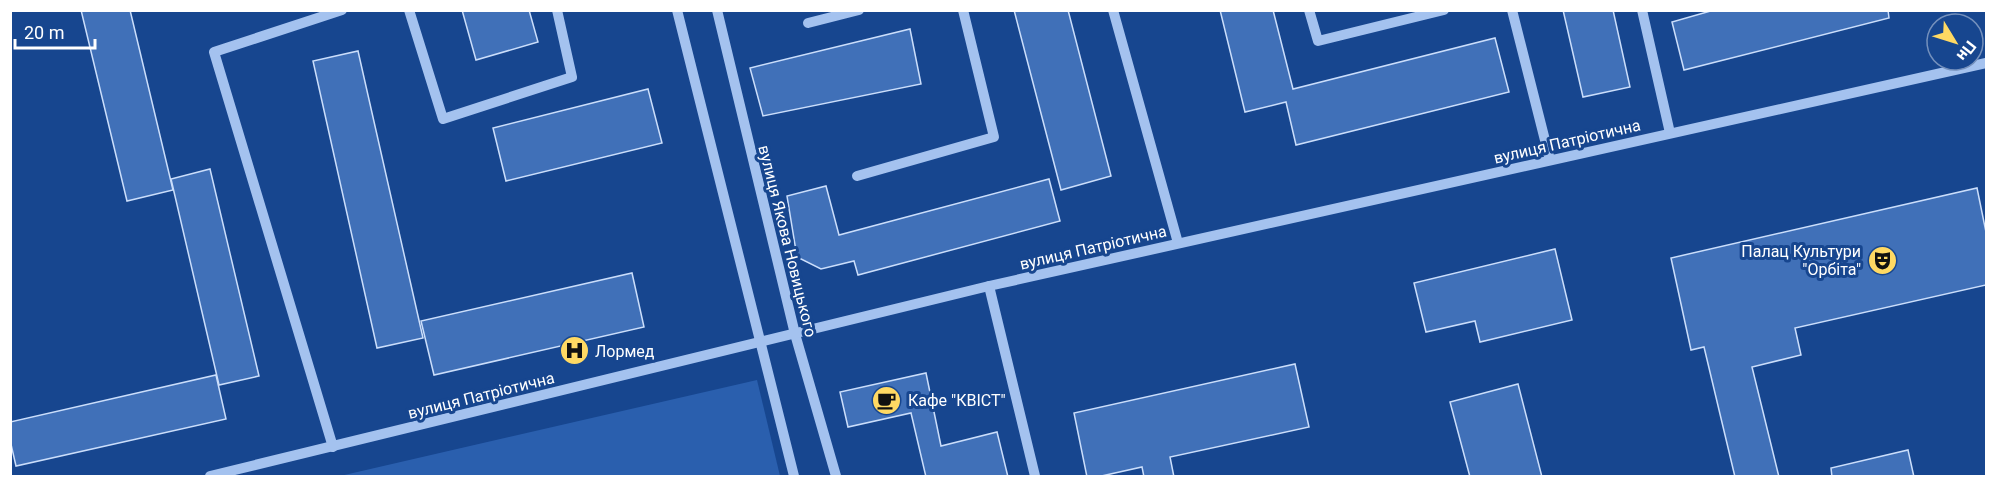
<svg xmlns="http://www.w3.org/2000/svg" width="1997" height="487" viewBox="0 0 1997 487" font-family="Roboto,sans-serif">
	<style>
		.green { fill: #2a5fae }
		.building { fill: #4070b8; stroke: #cbdefb; stroke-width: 1.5 }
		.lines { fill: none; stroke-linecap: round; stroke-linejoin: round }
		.minor { stroke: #a4c2ef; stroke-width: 10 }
		.labels { text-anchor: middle; stroke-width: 6; stroke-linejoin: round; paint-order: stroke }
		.street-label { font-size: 16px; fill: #fff; stroke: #17468f }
		.poi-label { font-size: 16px; fill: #fff; stroke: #17468f; text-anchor: start }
	</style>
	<rect width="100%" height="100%" fill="#17468f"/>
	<!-- green -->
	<path class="green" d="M757,380L780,476H340Z"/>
	<!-- building -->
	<g class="building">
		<path d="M81,10H130L173,190L127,201Z"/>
		<path d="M462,10H529L538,42L476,60Z"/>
		<path d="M1014,10H1068L1111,176L1061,190Z"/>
		<path d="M1220,10H1273L1293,89L1495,38L1509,92L1296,145L1286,102L1245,112Z"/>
		<path d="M1563,10H1613L1630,87L1583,97Z"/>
		<path d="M1714,10H1888L1889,18L1684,70L1672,22Z"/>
		<path d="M910,29L921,84L763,116L750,68Z"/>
		<path d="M358,51L423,338L377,348L313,61Z"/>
		<path d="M648,89L662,143L506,181L493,128Z"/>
		<path d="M210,169L259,376L219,385L171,179Z"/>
		<path d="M1049,179L1060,221L858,275L854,261L821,269L797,257L787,196L826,186L839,235Z"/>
		<path d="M1977,188L1986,232V285L1795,328L1801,355L1752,367L1779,477H1735L1704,347L1691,350L1671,258Z"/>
		<path d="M1555,249L1572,320L1480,342L1475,321L1426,332L1414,283Z"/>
		<path d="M632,273L644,327L434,375L421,321Z"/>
		<path d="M1295,364L1309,427L1170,457L1174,477H1144L1142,467L1097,477H1087L1074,413Z"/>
		<path d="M926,373L941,446L997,432L1008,477H926L911,413L848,427L840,392Z"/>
		<path d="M216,375L226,419L16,466L10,440V422Z"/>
		<path d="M1518,384L1542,477H1470L1450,402Z"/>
		<path d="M1908,450L1914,477H1832L1831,468Z"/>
	</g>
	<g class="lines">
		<!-- minor -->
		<g class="minor">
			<path d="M409,10L443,119L572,77L557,10"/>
			<path d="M677,10L794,476"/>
			<path d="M717,10L795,334L836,476"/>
			<path d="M1113,10L1178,243"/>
			<path d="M1309,10L1318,41L1444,10"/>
			<path d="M1512,10L1550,160"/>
			<path d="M1642,10L1670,133"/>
			<path d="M808,23L859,10"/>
			<path d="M857,176L994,137L963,10"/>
			<path d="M989,286L1035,476"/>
			<path d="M333,447L214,52L342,10"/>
			<path d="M210,476L989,286L1986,63"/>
		</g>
	</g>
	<!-- icons -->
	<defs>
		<symbol id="theatre-disc" viewBox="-11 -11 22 22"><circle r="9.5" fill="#ffd963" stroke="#17468f"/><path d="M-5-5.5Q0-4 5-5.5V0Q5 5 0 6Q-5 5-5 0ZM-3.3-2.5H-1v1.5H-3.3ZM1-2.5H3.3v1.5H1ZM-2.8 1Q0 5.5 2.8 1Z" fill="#111"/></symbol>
		<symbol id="hospital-disc" viewBox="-11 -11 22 22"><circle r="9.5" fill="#ffd963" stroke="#17468f"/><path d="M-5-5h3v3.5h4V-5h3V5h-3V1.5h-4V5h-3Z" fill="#111"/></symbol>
		<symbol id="cafe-disc" viewBox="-11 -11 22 22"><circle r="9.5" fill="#ffd963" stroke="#17468f"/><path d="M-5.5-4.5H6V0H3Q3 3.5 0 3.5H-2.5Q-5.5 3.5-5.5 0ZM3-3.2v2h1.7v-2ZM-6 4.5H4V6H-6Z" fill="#111"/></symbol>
	</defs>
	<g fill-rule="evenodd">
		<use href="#theatre-disc" x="1866" y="244" width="33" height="33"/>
		<use href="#hospital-disc" x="558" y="334" width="33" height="33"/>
		<use href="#cafe-disc" x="870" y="384" width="33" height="33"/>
	</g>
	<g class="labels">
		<!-- street labels -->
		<g class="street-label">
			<text transform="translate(1567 141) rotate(-13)" y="6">вулиця Патріотична</text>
			<text transform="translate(788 241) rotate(76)" y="6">вулиця Якова Новицького</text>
			<text transform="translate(1093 247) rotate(-13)" y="6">вулиця Патріотична</text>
			<text transform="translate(481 395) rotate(-14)" y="6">вулиця Патріотична</text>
		</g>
		<!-- poi labels -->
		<g class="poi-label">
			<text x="1861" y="257" text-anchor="end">Палац Культури<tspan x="1861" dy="18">"Орбіта"</tspan></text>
			<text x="595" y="357">Лормед</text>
			<text x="908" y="406">Кафе "КВІСТ"</text>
		</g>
	</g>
	<!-- border -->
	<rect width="1997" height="487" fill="none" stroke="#ffffff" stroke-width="24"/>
	<!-- north arrow -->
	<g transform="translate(1955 42) rotate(128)"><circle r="28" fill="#17468f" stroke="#7490bc" stroke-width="1.5"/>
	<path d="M0-4.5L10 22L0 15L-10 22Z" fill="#ffd963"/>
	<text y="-9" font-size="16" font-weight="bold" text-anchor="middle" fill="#ffffff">Пн</text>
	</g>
	<!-- scale -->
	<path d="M15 39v9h80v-9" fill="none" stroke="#ffffff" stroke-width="3"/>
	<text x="24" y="39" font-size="18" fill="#ffffff" stroke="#17468f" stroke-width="4.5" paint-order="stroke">20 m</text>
</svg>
